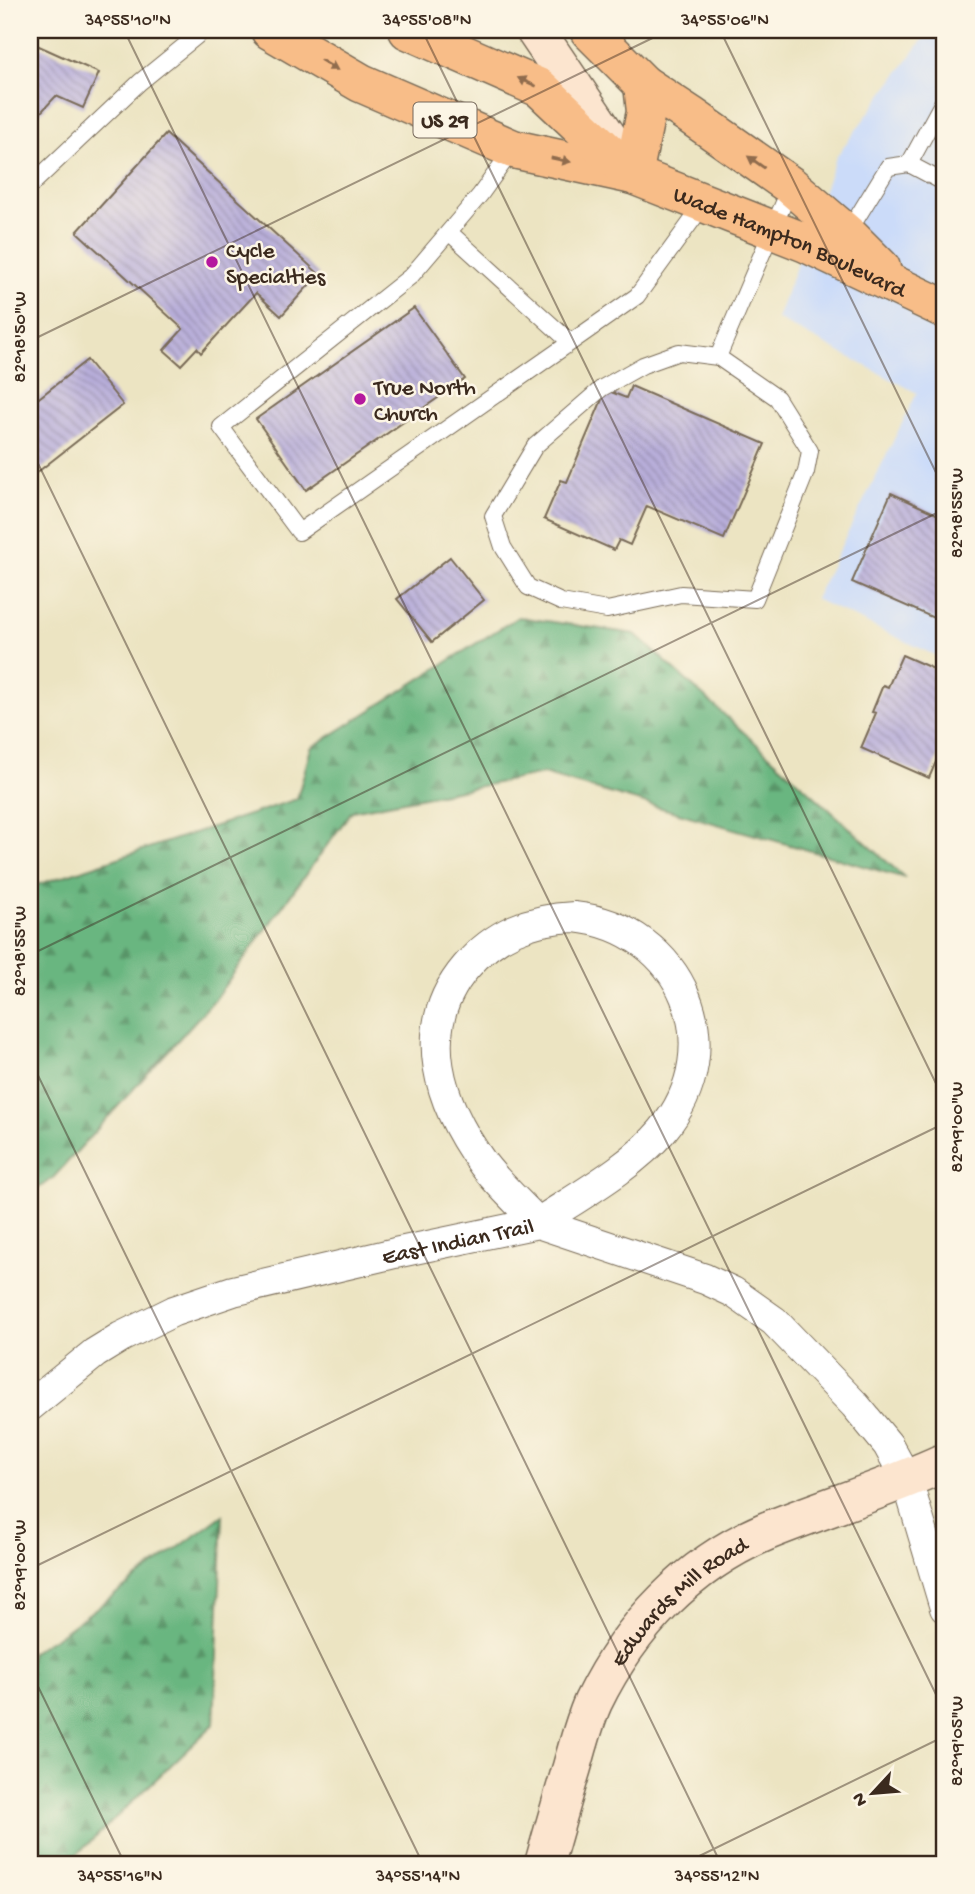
<svg xmlns="http://www.w3.org/2000/svg" width="975" height="1894" viewBox="0 0 975 1894" font-family="'Gochi Hand',sans-serif">
	<style>
		.built { fill: #cbdbf9 }
		.forest { fill: url(#forest-firs); stroke: #52704f; stroke-width: 2 }
		.building { fill: url(#building-back-hatch) }
		.lines { fill: none; stroke-linecap: round; stroke-linejoin: round }
		.lane-casing { stroke: #796b57; stroke-width: 18 }
		.street-casing { stroke: #796b57; stroke-width: 32 }
		.secondary-casing { stroke: #796b57; stroke-width: 41 }
		.primary-casing { stroke: #796b57; stroke-width: 41 }
		.lane { stroke: #fff; stroke-width: 16 }
		.street { stroke: #fff; stroke-width: 30 }
		.secondary { stroke: #fce5cf; stroke-width: 38 }
		.primary { stroke: #f8bd88; stroke-width: 38 }
		.oneway { fill: #906c4e }
		.ticks { fill: none; stroke: #3b2a1e; stroke-width: 2; stroke-opacity: 0.45 }
		.poi-dot { fill: #b5179e; stroke: #fcf5e5; stroke-width: 2.5 }
		.labels { text-anchor: middle; stroke-width: 5; stroke-linejoin: round; paint-order: stroke }
		.shield { fill: #fcf5e5; stroke: #75675a; stroke-width: 2 }
		.shield-label { font-size: 21px; font-weight: bold; fill: #3b2a1e }
		.street-label { font-size: 23px; fill: #3b2a1e; stroke: #fcf5e5 }
		.poi-label { font-size: 23px; fill: #3b2a1e; stroke: #fcf5e5; text-anchor: start }
		.neatline { fill: none; stroke: #3b2a1e; stroke-width: 2.5 }
		.ticks-label { font-size: 18px; text-anchor: middle; fill: #3b2a1e }
	</style>
	<defs>
		<pattern id="forest-firs" width="22" height="20" patternUnits="userSpaceOnUse" patternTransform="scale(1.75)"><rect width="22" height="20" fill="#69b680"/><path d="M5 1l3.5 6h-7zM16 11l3.5 6h-7z" fill="#589468"/></pattern>
		<pattern id="building-back-hatch" width="6" height="6" patternUnits="userSpaceOnUse" patternTransform="scale(1.75)"><rect width="6" height="6" fill="#b8aeda"/><path d="M-1 5l2 2M0 0l6 6M5-1l2 2" fill="none" stroke="#978eb0"/></pattern>
	</defs>
	<rect width="100%" height="100%" fill="#fcf5e5"/>
	<filter id="ink" filterUnits="userSpaceOnUse"><feTurbulence type="fractalNoise" baseFrequency=".0143" numOctaves="2"/><feDisplacementMap in="SourceGraphic" scale="14" xChannelSelector="R" yChannelSelector="G"/><feConvolveMatrix kernelMatrix="1 2 1 2 8 2 1 2 1" color-interpolation-filters="sRGB"/></filter>
	<filter id="wash" filterUnits="userSpaceOnUse"><feTurbulence type="fractalNoise" baseFrequency=".00686" numOctaves="4" result="noise"/><feDisplacementMap in="SourceGraphic" scale="28" xChannelSelector="R" yChannelSelector="G"/><feGaussianBlur stdDeviation="1.57" result="paint"/><feColorMatrix in="noise" values="0 0 0 0 0 0 0 0 0 0 0 0 0 0 0 0 0 1.4 0 .05"/><feComposite in="paint" operator="in"/></filter>
	<g filter="url(#wash)">
		<rect width="100%" height="100%" fill="#ece4c2"/>
		<!-- built -->
		<path class="built" d="M930,30H945V660L815,599L917,393L777,319L836,157Z"/>
		<!-- forest -->
		<g class="forest">
			<path d="M518,617L635,634L905,878L543,774L352,811L214,1000L53,1178L30,1194V887L297,799L311,748Z"/>
			<path d="M223,1515L214,1724L67,1864H30V1653L65,1631Z"/>
		</g>
		<g id="blocks">
			<!-- building -->
			<g class="building">
				<path d="M30,42L99,73L83,108L56,96L30,124Z"/>
				<path d="M166,134L319,274L281,316L256,293L201,353L197,348L181,365L164,350L183,329L77,232Z"/>
				<path d="M414,308L465,379L306,490L256,419Z"/>
				<path d="M87,360L123,405L30,478V405Z"/>
				<path d="M631,386L765,444L724,539L647,506L630,545L619,540L614,550L544,519L561,480L567,482L606,390L626,398Z"/>
				<path d="M891,493L945,518V623L852,582Z"/>
				<path d="M450,557L484,600L432,642L397,599Z"/>
				<path d="M902,655L945,674V741L929,778L861,748L876,713L872,712L883,685L888,687Z"/>
			</g>
		</g>
	</g>
	<g filter="url(#ink)">
		<use href="#blocks" fill-opacity="0" stroke="#796b57" stroke-width="2"/>
		<g class="lines">
			<defs>
				<g id="lane">
					<path d="M513,149L480,195L411,276L221,427L299,532L637,296L704,204"/>
					<path d="M909,164L945,98"/>
					<path d="M30,186L140,82L204,30"/>
					<path d="M449,232L570,342"/>
					<path d="M847,234L888,167L909,164L945,183"/>
					<path d="M718,357L777,398L810,451L806,472L755,599L681,594L607,610L561,602L528,587L503,547L493,516L535,446L602,388L643,365L679,352L718,357L791,186"/>
				</g>
				<g id="street">
					<path d="M574,917C683,928 732,1047 662,1131C632,1167 577,1197 538,1223C520,1204 499,1185 483,1164C440,1105 413,1029 466,967C495,933 530,919 574,917Z"/>
					<path id="s1" d="M30,1406L95,1353L121,1337L174,1311L233,1291L395,1253L538,1223L705,1279L733,1292L774,1321L855,1405L888,1445L907,1480L945,1608"/>
				</g>
				<g id="secondary">
					<path d="M535,30L614,147"/>
					<path id="s2" d="M544,1864C553,1832 562,1800 572,1767C578,1746 584,1722 593,1702C630,1626 689,1564 767,1531C826,1507 887,1489 945,1462"/>
				</g>
				<g id="primary">
					<path id="s3" d="M270,30L361,83L513,149L633,175L806,243L945,309"/>
					<path d="M408,30L540,88L631,174"/>
					<path d="M589,30L643,84L690,115L791,186L847,234L881,268"/>
					<path d="M633,175L646,112L643,84"/>
				</g>
			</defs>
			<!-- lane casing -->
			<use href="#lane" class="lane-casing"/>
			<!-- street casing -->
			<use href="#street" class="street-casing"/>
			<!-- secondary casing -->
			<use href="#secondary" class="secondary-casing"/>
			<!-- primary casing -->
			<use href="#primary" class="primary-casing"/>
			<!-- lane -->
			<use href="#lane" class="lane"/>
			<!-- street -->
			<use href="#street" class="street"/>
			<!-- secondary -->
			<use href="#secondary" class="secondary"/>
			<!-- primary -->
			<use href="#primary" class="primary"/>
		</g>
		<!-- one-way arrows -->
		<defs><path id="oneway-solid" d="M-6-.8H1V-3.2L6.5 0L1 3.2V.8H-6Z" transform="scale(1.75)"/></defs>
		<g class="oneway">
			<use href="#oneway-solid" transform="translate(329 65) rotate(31)"/>
			<use href="#oneway-solid" transform="translate(527 82) rotate(-156)"/>
			<use href="#oneway-solid" transform="translate(561 160) rotate(12)"/>
			<use href="#oneway-solid" transform="translate(756 162) rotate(-145)"/>
		</g>
	</g>
	<!-- ticks -->
	<path class="ticks" d="M124,30L945,1713M422,30L945,1102M720,30L945,491M30,341L669,30M30,447L721,1864M30,955L945,509M30,1059L423,1864M30,1569L945,1123M30,1670L125,1864M683,1864L945,1736"/>
	<!-- markers -->
	<g class="poi-dot">
		<circle cx="212" cy="262" r="7"/>
		<circle cx="360" cy="399" r="7"/>
	</g>
	<g class="labels">
		<!-- shield labels -->
		<rect class="shield" x="413.5" y="102.5" width="63" height="35" rx="5"/>
		<g class="shield-label">
			<text x="445" y="127">US 29</text>
		</g>
		<!-- street labels -->
		<g class="street-label">
			<text dy="8" stroke="none"><textPath href="#s3" startOffset="564">Wade Hampton Boulevard</textPath></text>
			<text dy="8" stroke="none"><textPath href="#s1" startOffset="466">East Indian Trail</textPath></text>
			<text dy="8" stroke="none"><textPath href="#s2" startOffset="304">Edwards Mill Road</textPath></text>
		</g>
		<!-- poi labels -->
		<g class="poi-label">
			<text x="226" y="257">Cycle<tspan x="226" dy="26">Specialties</tspan></text>
			<text x="374" y="394">True North<tspan x="374" dy="26">Church</tspan></text>
		</g>
	</g>
	<!-- margin -->
	<rect width="975" height="1894" fill="none" stroke="#fcf5e5" stroke-width="77"/>
	<!-- north arrow -->
	<g transform="translate(873 1793) rotate(244)" stroke="#fcf5e5" stroke-width="5" paint-order="stroke">
	<path d="M0-5L12 26L0 18L-12 26Z" fill="#3b2a1e"/>
	<text y="-10" font-size="19" font-weight="bold" text-anchor="middle" fill="#3b2a1e">N</text>
	</g>
	<rect x="38" y="38" width="898" height="1818" class="neatline"/>
	<g class="ticks-label">
		<text x="128" y="25">34°55'10"N</text>
		<text x="427" y="25">34°55'08"N</text>
		<text x="725" y="25">34°55'06"N</text>
		<text transform="translate(19 337) rotate(-90)" y="6">82°18'50"W</text>
		<text transform="translate(956 513) rotate(-90)" y="6">82°18'55"W</text>
		<text transform="translate(19 951) rotate(-90)" y="6">82°18'55"W</text>
		<text transform="translate(956 1127) rotate(-90)" y="6">82°19'00"W</text>
		<text transform="translate(19 1565) rotate(-90)" y="6">82°19'00"W</text>
		<text transform="translate(956 1741) rotate(-90)" y="6">82°19'05"W</text>
		<text x="120" y="1881">34°55'16"N</text>
		<text x="418" y="1881">34°55'14"N</text>
		<text x="717" y="1881">34°55'12"N</text>
	</g>
</svg>
